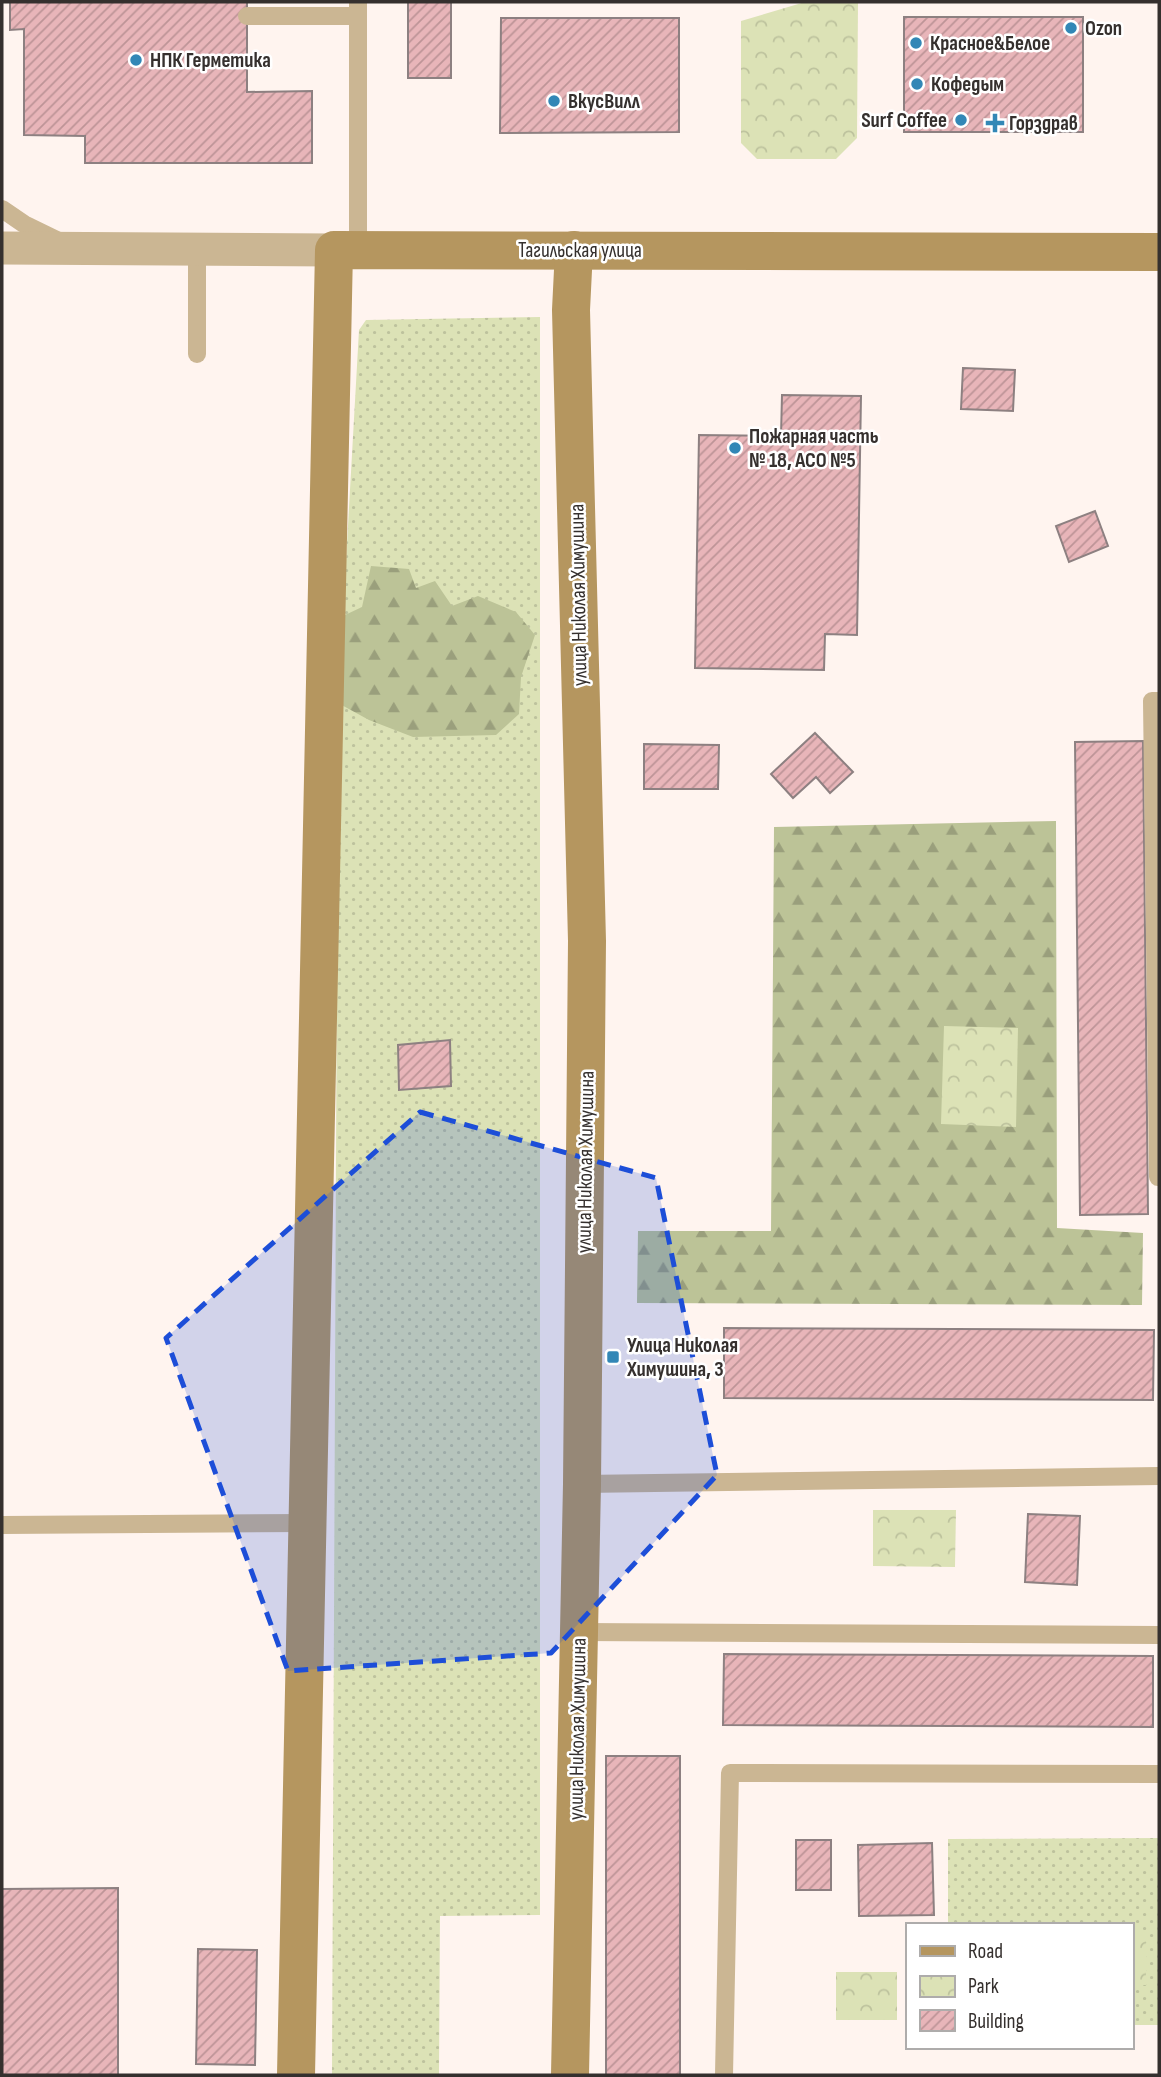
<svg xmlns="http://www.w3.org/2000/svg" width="1161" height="2077" viewBox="0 0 1161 2077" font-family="'Sofia Sans Condensed',sans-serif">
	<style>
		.grass { fill: url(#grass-dots) }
		.forest { fill: url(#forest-firs) }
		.park { fill: url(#park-crowns) }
		.building { fill: url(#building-hatch); stroke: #8d8081; stroke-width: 2 }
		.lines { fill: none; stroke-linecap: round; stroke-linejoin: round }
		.lane { stroke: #cbb693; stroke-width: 18 }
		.street { stroke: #cbb693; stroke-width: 33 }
		.secondary { stroke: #b5965f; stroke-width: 38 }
		.marked { fill: #1d4ed8; fill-opacity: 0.2; stroke: #1d4ed8; stroke-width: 5; stroke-dasharray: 14 9; stroke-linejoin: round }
		.poi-dot { fill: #3287b6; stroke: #fff; stroke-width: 2.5 }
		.labels { text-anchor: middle; stroke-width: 5; stroke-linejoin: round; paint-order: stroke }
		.poi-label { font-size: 21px; font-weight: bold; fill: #35302e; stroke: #fff; text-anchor: start }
		.street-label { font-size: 21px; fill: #35302e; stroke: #fff }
	</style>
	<defs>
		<pattern id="grass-dots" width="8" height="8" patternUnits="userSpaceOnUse" patternTransform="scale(1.75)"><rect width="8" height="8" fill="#dce2b6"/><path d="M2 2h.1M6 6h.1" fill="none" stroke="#bdc29d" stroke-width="1.8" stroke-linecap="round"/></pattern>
		<pattern id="forest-firs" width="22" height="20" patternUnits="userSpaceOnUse" patternTransform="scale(1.75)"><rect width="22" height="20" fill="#bcc397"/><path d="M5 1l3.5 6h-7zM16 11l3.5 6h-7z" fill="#9a9f7c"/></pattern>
		<pattern id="park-crowns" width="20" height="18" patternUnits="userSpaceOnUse" patternTransform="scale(1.75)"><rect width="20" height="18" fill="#dce2b6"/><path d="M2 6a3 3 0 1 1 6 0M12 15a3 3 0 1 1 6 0" fill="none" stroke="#bdc29d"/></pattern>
		<pattern id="building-hatch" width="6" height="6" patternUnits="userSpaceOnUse" patternTransform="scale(1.75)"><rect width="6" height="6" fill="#e8b5b9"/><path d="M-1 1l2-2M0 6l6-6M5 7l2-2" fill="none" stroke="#bd9497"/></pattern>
	</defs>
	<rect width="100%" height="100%" fill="#fff4ef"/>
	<!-- grass -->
	<g class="grass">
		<path d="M540,317V1915L440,1916L439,2075H332L338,703L359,330L366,320Z"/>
		<path d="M1159,1838V2025H1131V1985H1146L1145,1934H1131V1925H948V1839Z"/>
	</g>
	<!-- forest -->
	<g class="forest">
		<path d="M371,566L409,569L416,588L435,581L452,606L478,596L516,612L535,635L521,677L519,714L496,735L413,737L369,720L338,703L345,615L362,607Z"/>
		<path d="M1056,821L1057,1228L1143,1233L1142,1305L637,1303L638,1231H771L774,827Z"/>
	</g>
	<!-- park -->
	<g class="park">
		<path d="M805,2H858L857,138L836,159H757L741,143V21Z"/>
		<path d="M944,1026L1018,1028L1016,1127L941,1124Z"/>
		<path d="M873,1510H956L955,1567L873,1566Z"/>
		<rect x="1131" y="1934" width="15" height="51"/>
		<rect x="836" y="1972" width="61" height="48"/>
	</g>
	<!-- building -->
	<g class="building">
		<path d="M10,2H247V92L312,91V163H85V136L24,135V29L10,30Z"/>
		<rect x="408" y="2" width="43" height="76"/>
		<rect x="904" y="17" width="179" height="115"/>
		<path d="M501,18H679V132L500,133Z"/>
		<path d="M963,368L1015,370L1013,411L961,409Z"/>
		<path d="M782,395L861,396L857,635L825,634L824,670L695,668L699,435L781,436Z"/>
		<path d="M1095,511L1108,546L1069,562L1056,526Z"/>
		<path d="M815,733L853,772L830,793L816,777L793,798L771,774Z"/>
		<path d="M1143,741L1148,1214L1080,1215L1075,742Z"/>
		<path d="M644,744L719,745L718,789H644Z"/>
		<path d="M450,1040L451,1086L399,1090L398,1045Z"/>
		<path d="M724,1328L1154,1330L1153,1400L724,1398Z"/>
		<path d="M1028,1514L1080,1516L1077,1585L1025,1582Z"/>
		<path d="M724,1654L1153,1656V1727L723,1725Z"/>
		<rect x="606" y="1756" width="74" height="319"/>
		<rect x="796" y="1840" width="35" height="50"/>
		<path d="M932,1843L934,1915L859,1916L858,1845Z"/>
		<path d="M118,1888V2075H2V1889Z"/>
		<path d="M198,1949L257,1950L255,2065L196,2064Z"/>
	</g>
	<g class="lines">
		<!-- lane -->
		<g class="lane">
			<path d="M247,16H358"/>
			<path d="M2,209L24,224L61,242"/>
			<path d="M358,250V2"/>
			<path d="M197,354V249"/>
			<path d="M1158,1177L1152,701H1159"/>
			<path d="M582,1484L1159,1476"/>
			<path d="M2,1525L306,1523"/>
			<path d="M579,1632L1159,1635"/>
			<path d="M724,2075L730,1773L1159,1774"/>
		</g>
		<!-- street -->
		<path class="street" d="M2,248L334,250"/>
		<!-- secondary -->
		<g class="secondary">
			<path d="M296,2075L334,250L1159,252"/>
			<path d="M570,2075L582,1484L587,941L571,310L574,250"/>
		</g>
	</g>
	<!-- marked area -->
	<path class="marked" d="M420,1112L656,1178L717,1475L551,1653L288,1671L166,1338Z"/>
	<!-- markers -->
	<g class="poi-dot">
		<circle cx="1071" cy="28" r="7"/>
		<circle cx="916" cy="43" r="7"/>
		<circle cx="136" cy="60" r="7"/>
		<circle cx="917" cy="84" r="7"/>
		<circle cx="554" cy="101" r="7"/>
		<circle cx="961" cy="120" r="7"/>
		<path d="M991.5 112.5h7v7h7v7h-7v7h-7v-7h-7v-7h7z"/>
		<circle cx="735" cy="448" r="7"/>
		<rect x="606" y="1350" width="14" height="14" rx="3.5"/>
	</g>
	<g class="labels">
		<!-- poi labels -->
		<g class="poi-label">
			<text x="1085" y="35">Ozon</text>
			<text x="930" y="50">Красное&amp;Белое</text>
			<text x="150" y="67">НПК Герметика</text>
			<text x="931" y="91">Кофедым</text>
			<text x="568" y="108">ВкусВилл</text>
			<text x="947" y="127" text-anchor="end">Surf Coffee</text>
			<text x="1009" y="130">Горздрав</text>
			<text x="749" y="443">Пожарная часть<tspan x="749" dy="24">№ 18, АСО №5</tspan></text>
			<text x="627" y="1352">Улица Николая<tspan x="627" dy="24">Химушина, 3</tspan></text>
		</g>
		<!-- street labels -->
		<g class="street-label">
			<text x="580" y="257">Тагильская улица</text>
			<text transform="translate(578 595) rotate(-91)" y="7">улица Николая Химушина</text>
			<text transform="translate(585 1162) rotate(-89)" y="7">улица Николая Химушина</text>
			<text transform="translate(577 1729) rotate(-89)" y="7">улица Николая Химушина</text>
		</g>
	</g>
	<!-- border -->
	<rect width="1161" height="2077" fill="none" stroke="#35302e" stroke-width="7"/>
	<!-- legend -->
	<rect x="906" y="1923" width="228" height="126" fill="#ffffff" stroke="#aeacab" stroke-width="2"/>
	<rect x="920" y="1946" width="35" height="10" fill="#b5965f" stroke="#aeacab" stroke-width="2"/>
	<text x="968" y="1958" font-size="21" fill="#35302e">Road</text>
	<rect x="920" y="1976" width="35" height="21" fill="url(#park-crowns)" stroke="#aeacab" stroke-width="2"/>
	<text x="968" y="1993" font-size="21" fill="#35302e">Park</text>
	<rect x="920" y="2010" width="35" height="21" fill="url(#building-hatch)" stroke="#aeacab" stroke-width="2"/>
	<text x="968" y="2028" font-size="21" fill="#35302e">Building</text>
</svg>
